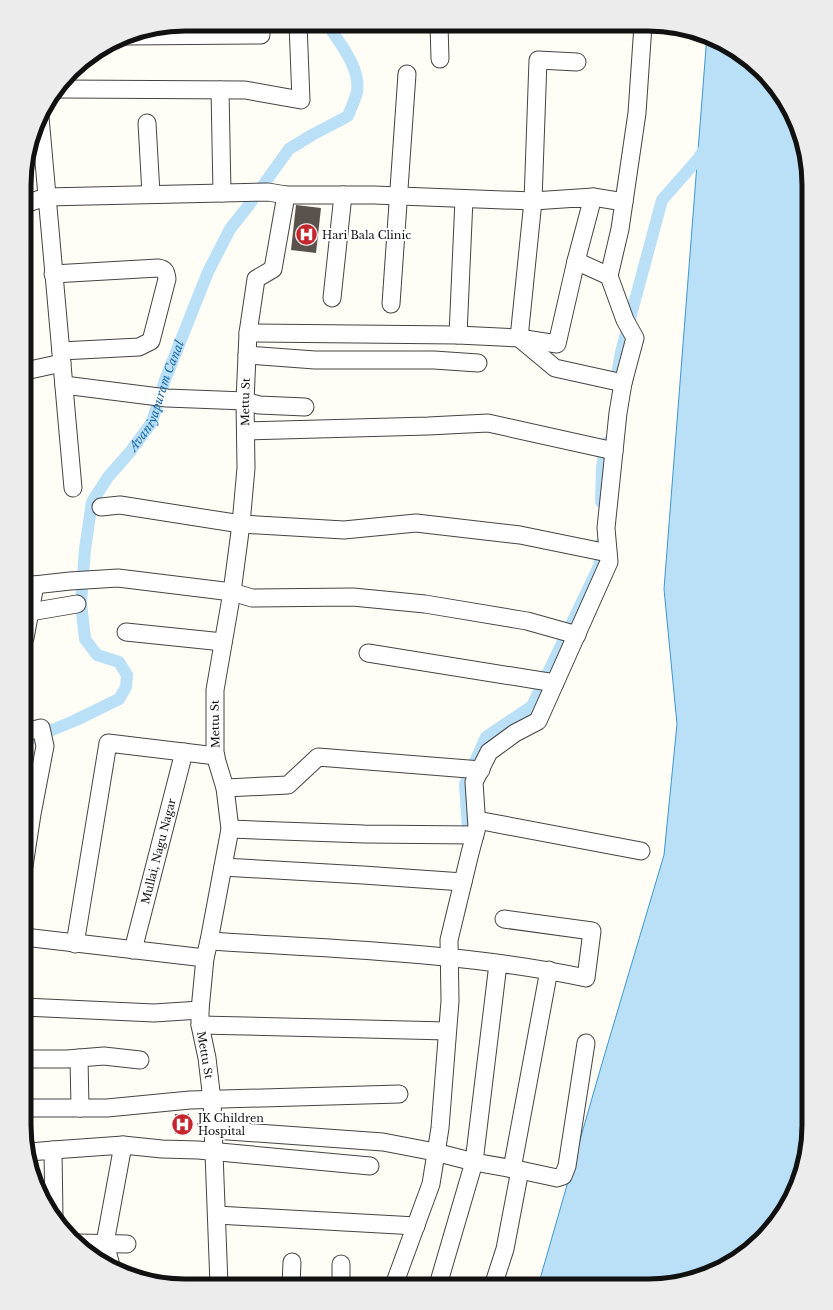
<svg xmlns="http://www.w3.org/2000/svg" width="833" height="1310" viewBox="0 0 833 1310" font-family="'Libre Baskerville',serif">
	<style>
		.water { fill: #b9e0f7; stroke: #3f96cf }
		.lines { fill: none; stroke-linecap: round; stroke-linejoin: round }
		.canal { stroke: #b9e0f7; stroke-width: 12 }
		.building { fill: #5a524d }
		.minor-casing { stroke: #444; stroke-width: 19 }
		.minor { stroke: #fff; stroke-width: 17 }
		.labels { text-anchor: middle; stroke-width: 4; stroke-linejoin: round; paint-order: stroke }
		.poi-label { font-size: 11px; fill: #111; stroke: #fff; text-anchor: start }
		.street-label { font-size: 11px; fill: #111; stroke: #fff }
		.water-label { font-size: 12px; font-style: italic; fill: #1768a6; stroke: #fff }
		.rim { fill: none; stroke: #111; stroke-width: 5 }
	</style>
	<rect width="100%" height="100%" fill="#fffdf5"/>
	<!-- water -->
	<path class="water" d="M707,35L746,57L776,87L797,123L809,185V1136L800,1177L782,1215L746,1253L710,1274L648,1286H538L603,1060L664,855L677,724L664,589Z"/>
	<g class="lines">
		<!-- canal -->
		<g class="canal">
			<path d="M616,381L621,352L662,200L698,159L707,145"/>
			<path d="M601,502L602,468L606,443"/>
			<path id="s1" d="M25,741L74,721L119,699L126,687L127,675L119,662L97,655L85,639L81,603L85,549L92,502L108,477L130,452L152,422L165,380L208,272L230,229L249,205L289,149L312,135L348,116C351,108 355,100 357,92C361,68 339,42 327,24"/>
			<path d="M466,841L468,829L465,784L486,737L532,706L600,564V544"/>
		</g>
	</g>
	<!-- building -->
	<g class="building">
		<path d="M296,205L321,208L316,253L291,250Z"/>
		<rect x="175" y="1114" width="14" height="20"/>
	</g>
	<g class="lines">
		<defs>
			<g id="minor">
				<path d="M439,25L440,59"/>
				<path d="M126,36L261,35V24"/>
				<path d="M577,62L538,60L533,201L519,338L555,368L623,383"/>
				<path d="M60,89L245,90L301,100L298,24"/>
				<path d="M220,90L222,193"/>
				<path d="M40,117L73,488"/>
				<path d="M147,123L151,194"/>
				<path d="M593,197L624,202"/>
				<path d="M25,204L46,197L268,192L286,195H374L533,201L593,197L576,261L609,276L625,320L635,338L623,383L618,413L606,528L609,562L538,721L515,733L489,752L474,782L477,827L470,853L449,940L450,1001L440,1128L431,1184L394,1285"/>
				<path d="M53,274L158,268C166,269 166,273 167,279L151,341L139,347L61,351"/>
				<path d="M609,276L620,229L637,113L643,25"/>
				<path d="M332,298L343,195"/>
				<path d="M391,304L407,74"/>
				<path d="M248,333L458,335L519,338L557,344L576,261"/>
				<path d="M458,335L464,199"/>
				<path d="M247,355L315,360H434L478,363"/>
				<path d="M25,371L62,363"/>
				<path d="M64,385L167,398L245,401L259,405L305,407"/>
				<path d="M246,431L428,426L488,423L614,451"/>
				<path d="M101,507L120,505L241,524L344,530L416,523L520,535L608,553"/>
				<path d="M25,586L70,581L118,578L232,592L252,598L353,597L425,604L527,621L577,635"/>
				<path d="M30,612L77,604"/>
				<path d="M126,632L223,642"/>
				<path d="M25,638L35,585"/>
				<path d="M368,653L555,683"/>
				<path d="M225,788L288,785L318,757L481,770"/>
				<path d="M477,820L641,851"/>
				<path d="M230,829L364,834L475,835"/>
				<path d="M24,866L32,814L45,746L41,728L25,732"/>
				<path d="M223,867L363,875L463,882"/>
				<path d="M24,937L205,958"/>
				<path d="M209,941C335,949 462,952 586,978L592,931L504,919"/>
				<path d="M75,944L108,743L216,756"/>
				<path id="s2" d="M133,950L184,752"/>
				<path d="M24,1007L154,1013L200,1010"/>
				<path d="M200,1025L447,1031"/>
				<path d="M79,1058L80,1108"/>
				<path d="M24,1059H67L104,1056L140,1060"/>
				<path d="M24,1108H107L190,1100L399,1094"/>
				<path d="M214,1130L383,1142L435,1152L474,1162L438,1285"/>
				<path d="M123,1145L162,1149L198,1150L370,1166"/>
				<path d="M53,1150L123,1145L105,1243L111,1266"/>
				<path d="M30,1152L53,1150L54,1217"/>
				<path d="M512,1169L549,970"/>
				<path d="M520,1170L557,1178L563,1176L567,1166L586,1043"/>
				<path d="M217,1215L416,1226"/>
				<path d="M78,1243L127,1244"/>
				<path d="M341,1264V1285"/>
				<path id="s3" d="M219,1285L212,1100L207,1058L200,1025V1010L205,958L209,941L230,829L225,788L215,755V690L232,592L241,524L246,468L245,401L248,333L256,279L273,269L286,195"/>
				<path d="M291,1285L292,1262"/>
				<path d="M493,1286L505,1249L520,1170L474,1162L498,964"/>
			</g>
		</defs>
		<!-- minor casing -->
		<use href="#minor" class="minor-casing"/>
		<!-- minor -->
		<use href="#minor" class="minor"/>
	</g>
	<!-- icons -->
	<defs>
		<symbol id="hospital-disc" viewBox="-11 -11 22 22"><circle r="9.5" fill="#c4262e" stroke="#fff"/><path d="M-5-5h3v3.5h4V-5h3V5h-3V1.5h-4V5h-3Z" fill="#fff"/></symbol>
	</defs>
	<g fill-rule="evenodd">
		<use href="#hospital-disc" x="294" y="222" width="25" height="25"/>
		<use href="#hospital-disc" x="170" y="1112" width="25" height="25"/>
	</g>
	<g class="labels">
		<!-- poi labels -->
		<g class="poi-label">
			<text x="322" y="239">Hari Bala Clinic</text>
			<text x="198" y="1122">JK Children<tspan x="198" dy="13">Hospital</tspan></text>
		</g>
		<!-- street labels -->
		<g class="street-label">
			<text dy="4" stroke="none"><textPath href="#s3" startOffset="891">Mettu St</textPath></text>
			<text transform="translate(215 724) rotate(-91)" y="4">Mettu St</text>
			<text dy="4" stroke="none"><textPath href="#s2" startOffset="102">Mullai, Nagu Nagar</textPath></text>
			<text transform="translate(205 1055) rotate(80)" y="4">Mettu St</text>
		</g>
		<!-- water labels -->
		<g class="water-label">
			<text dy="4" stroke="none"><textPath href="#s1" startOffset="451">Avaniyapuram Canal</textPath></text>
		</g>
	</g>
	<!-- crop -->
	<path d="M0 0H833V1310H0ZM185 31H648A154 154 0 0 1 802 185V1125A154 154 0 0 1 648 1279H185A154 154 0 0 1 31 1125V185A154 154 0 0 1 185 31Z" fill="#ececec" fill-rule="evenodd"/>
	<path class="rim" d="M185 31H648A154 154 0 0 1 802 185V1125A154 154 0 0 1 648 1279H185A154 154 0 0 1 31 1125V185A154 154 0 0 1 185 31Z"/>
</svg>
